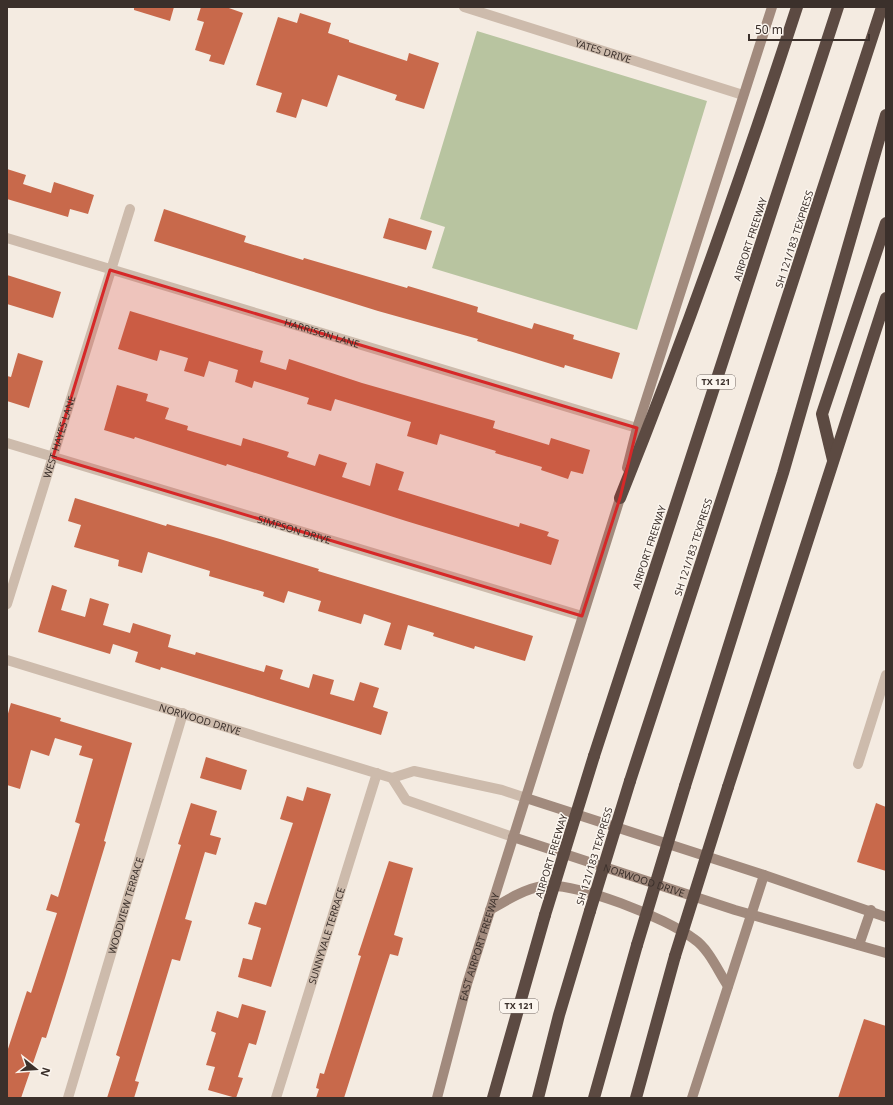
<svg xmlns="http://www.w3.org/2000/svg" width="893" height="1105" viewBox="0 0 893 1105" font-family="'Noto Sans',sans-serif">
	<style>
		.green { fill: #b8c4a0 }
		.building { fill: #c8694b }
		.lines { fill: none; stroke-linecap: round; stroke-linejoin: round }
		.minor { stroke: #cdbbac; stroke-width: 10 }
		.tertiary { stroke: #cdbbac; stroke-width: 10 }
		.secondary { stroke: #a18a7d; stroke-width: 10 }
		.motorway { stroke: #5c4a42; stroke-width: 12 }
		.motorway-bridge { stroke: #5c4a42; stroke-width: 12 }
		.marked { fill: #d62828; fill-opacity: 0.2; stroke: #d62828; stroke-width: 3; stroke-linejoin: round }
		.labels { text-anchor: middle; stroke-width: 3; stroke-linejoin: round; paint-order: stroke }
		.shield { fill: #fbf5ee; stroke: #756b66; stroke-width: 1 }
		.shield-label { font-size: 9px; font-weight: bold; fill: #3b302b }
		.street-label { font-size: 10px; fill: #3b302b; stroke: #fbf5ee }
	</style>
	<rect width="100%" height="100%" fill="#f4ebe1"/>
	<!-- green -->
	<path class="green" d="M477,31L707,101L637,330L432,268L445,227L420,219Z"/>
	<!-- building -->
	<g class="building">
		<path d="M134,7H174L170,21L134,10Z"/>
		<path d="M201,7H226L243,13L224,65L209,61L211,55L195,50L204,22L197,20Z"/>
		<path d="M300,13L331,23L328,33L349,40V42L407,61L409,53L439,63L424,109L395,100L397,95L338,75L327,107L302,99L296,118L276,112L282,93L256,85L278,17L297,23Z"/>
		<path d="M7,169L26,175L23,184L51,193L54,182L94,195L88,214L70,209L68,217L7,199Z"/>
		<path d="M164,209L246,236L244,242L303,260L304,258L407,288L408,286L445,297L478,307L477,312L532,329L534,323L574,335L573,339L620,353L612,379L565,365L564,368L477,341L478,339L378,311L154,241Z"/>
		<path d="M389,218L432,231L426,250L383,238Z"/>
		<path d="M7,275L61,292L53,318L7,304Z"/>
		<path d="M130,311L263,351L260,362L286,370L289,359L362,383L495,421L493,428L549,445L551,438L590,450L583,474L571,471L568,479L541,470L542,467L495,453L496,451L440,434L437,445L407,436L411,422L335,399L331,411L307,404L309,398L254,381L252,388L235,382L238,370L209,361L204,377L184,371L188,358L160,350L157,361L118,349Z"/>
		<path d="M18,353L43,361L29,408L7,401V376L11,377Z"/>
		<path d="M117,385L148,394L146,401L169,408L165,419L188,426L187,430L241,446L243,438L289,452L287,457L315,466L319,454L347,463L342,477L370,486L376,463L404,472L398,490L519,527L520,523L549,532L547,536L559,540L551,565L406,521L227,464L226,466L135,437L134,439L104,430Z"/>
		<path d="M75,498L166,526L167,524L220,539L319,569L318,571L533,636L525,661L475,646L474,649L433,636L434,633L408,625L401,650L384,645L391,623L364,614L361,624L318,611L321,601L288,591L284,603L263,596L264,592L209,576L210,571L148,552L142,573L118,566L119,560L74,547L81,525L68,521Z"/>
		<path d="M52,585L67,590L61,610L85,617L90,598L109,604L103,625L130,633L133,623L171,635L168,647L195,655L196,652L264,672L266,665L283,670L280,679L309,688L313,674L334,680L330,694L354,701L360,682L379,688L373,707L388,712L381,735L161,667L160,670L135,662L138,652L113,644L110,654L38,632Z"/>
		<path d="M11,703L61,718L60,721L132,743L104,841L106,842L65,978L46,1038L42,1037L21,1098H7V1052L27,991L31,993L57,913L46,910L51,894L58,897L80,824L75,822L93,759L79,755L82,746L55,738L49,756L31,750L20,789L7,785V717Z"/>
		<path d="M206,757L247,770L241,790L200,778Z"/>
		<path d="M307,787L331,794L271,987L238,977L243,958L252,960L261,928L248,924L255,902L266,905L293,823L280,819L287,796L303,801Z"/>
		<path d="M191,803L217,811L210,835L221,838L216,855L205,852L185,919L192,921L180,961L172,959L135,1081L139,1082L134,1098H107L120,1057L116,1055L181,845L178,844Z"/>
		<path d="M876,803L886,807V871L857,862Z"/>
		<path d="M389,861L413,868L394,935L403,938L398,956L390,954L344,1098H316L319,1089L316,1088L320,1073L324,1074L341,1020L361,956L358,955Z"/>
		<path d="M242,1004L266,1011L256,1045L249,1043L238,1077L243,1078L236,1098L208,1090L215,1067L206,1065L216,1033L211,1031L217,1011L238,1018Z"/>
		<path d="M864,1019L886,1026V1098H838Z"/>
	</g>
	<g class="lines">
		<!-- minor -->
		<g class="minor">
			<path id="s1" d="M464,7L743,95"/>
			<path id="s2" d="M7,238L637,428"/>
			<path id="s3" d="M7,443L582,616"/>
			<path id="s4" d="M7,604L130,209"/>
			<path d="M858,764L886,675"/>
			<path id="s5" d="M68,1098L183,713"/>
			<path id="s6" d="M276,1098L377,773"/>
		</g>
		<!-- tertiary -->
		<g class="tertiary">
			<path id="s7" d="M7,660L392,778L414,771L502,790L526,798"/>
			<path d="M392,778L406,800L513,837"/>
		</g>
		<!-- secondary -->
		<g class="secondary">
			<path d="M627,468L637,428L772,7"/>
			<path d="M526,798L764,875L886,917"/>
			<path id="s8" d="M513,837L735,910L886,953"/>
			<path d="M490,910C507,900 524,889 543,886C577,882 666,918 694,939C709,949 718,971 728,986"/>
			<path d="M859,945L871,910"/>
			<path id="s9" d="M437,1098L467,984L622,492"/>
			<path d="M692,1098L764,875"/>
		</g>
		<!-- motorway -->
		<g class="motorway">
			<path d="M833,460L822,414L886,223"/>
			<path d="M620,498C685,337 743,173 797,7"/>
			<path d="M594,756L838,7"/>
			<path d="M630,781L882,7"/>
			<path d="M685,786L783,473L886,115"/>
			<path d="M728,787L886,298"/>
			<path d="M493,1098L545,915"/>
			<path d="M538,1098L559,1015L590,911"/>
			<path d="M594,1098L637,945"/>
			<path d="M636,1098L675,956"/>
		</g>
		<!-- motorway-bridge -->
		<g class="motorway-bridge">
			<path d="M590,911L630,781"/>
			<path d="M545,915L594,756"/>
			<path d="M637,945L685,786"/>
			<path d="M675,956L728,787"/>
		</g>
	</g>
	<!-- marked area -->
	<path class="marked" d="M110,270L637,428L620,498L582,616L53,457Z"/>
	<g class="labels">
		<!-- shield labels -->
		<g class="shield">
			<rect x="697" y="375" width="38" height="14" rx="3"/>
			<rect x="500" y="999" width="38" height="14" rx="3"/>
		</g>
		<g class="shield-label">
			<text x="716" y="385">TX 121</text>
			<text x="519" y="1009">TX 121</text>
		</g>
		<!-- street labels -->
		<g class="street-label">
			<text dy="4" stroke="none"><textPath href="#s1" startOffset="146">YATES DRIVE</textPath></text>
			<text transform="translate(750 239) rotate(-72)" y="4">AIRPORT FREEWAY</text>
			<text transform="translate(794 239) rotate(-72)" y="4">SH 121/183 TEXPRESS</text>
			<text dy="4" stroke="none"><textPath href="#s2" startOffset="329">HARRISON LANE</textPath></text>
			<text dy="4" stroke="none"><textPath href="#s4" startOffset="175">WEST HAYES LANE</textPath></text>
			<text dy="4" stroke="none"><textPath href="#s3" startOffset="300">SIMPSON DRIVE</textPath></text>
			<text transform="translate(649 547) rotate(-72)" y="4">AIRPORT FREEWAY</text>
			<text transform="translate(693 547) rotate(-72)" y="4">SH 121/183 TEXPRESS</text>
			<text dy="4" stroke="none"><textPath href="#s7" startOffset="202">NORWOOD DRIVE</textPath></text>
			<text transform="translate(551 856) rotate(-73)" y="4">AIRPORT FREEWAY</text>
			<text transform="translate(594 856) rotate(-73)" y="4">SH 121/183 TEXPRESS</text>
			<text dy="4" stroke="none"><textPath href="#s8" startOffset="138">NORWOOD DRIVE</textPath></text>
			<text dy="4" stroke="none"><textPath href="#s5" startOffset="201">WOODVIEW TERRACE</textPath></text>
			<text dy="4" stroke="none"><textPath href="#s6" startOffset="170">SUNNYVALE TERRACE</textPath></text>
			<text dy="4" stroke="none"><textPath href="#s9" startOffset="157">EAST AIRPORT FREEWAY</textPath></text>
		</g>
	</g>
	<!-- border -->
	<rect width="893" height="1105" fill="none" stroke="#3b302b" stroke-width="16"/>
	<!-- north arrow -->
	<g transform="translate(36 1069) rotate(107)" stroke="#fbf5ee" stroke-width="3" paint-order="stroke">
	<path d="M0-3L7 15L0 10L-7 15Z" fill="#3b302b"/>
	<text y="-6" font-size="11" font-weight="bold" text-anchor="middle" fill="#3b302b">N</text>
	</g>
	<!-- scale -->
	<path d="M749 34v6h120v-6" fill="none" stroke="#3b302b" stroke-width="2"/>
	<text x="755" y="34" font-size="12" fill="#3b302b" stroke="#fbf5ee" stroke-width="3" paint-order="stroke">50 m</text>
</svg>
